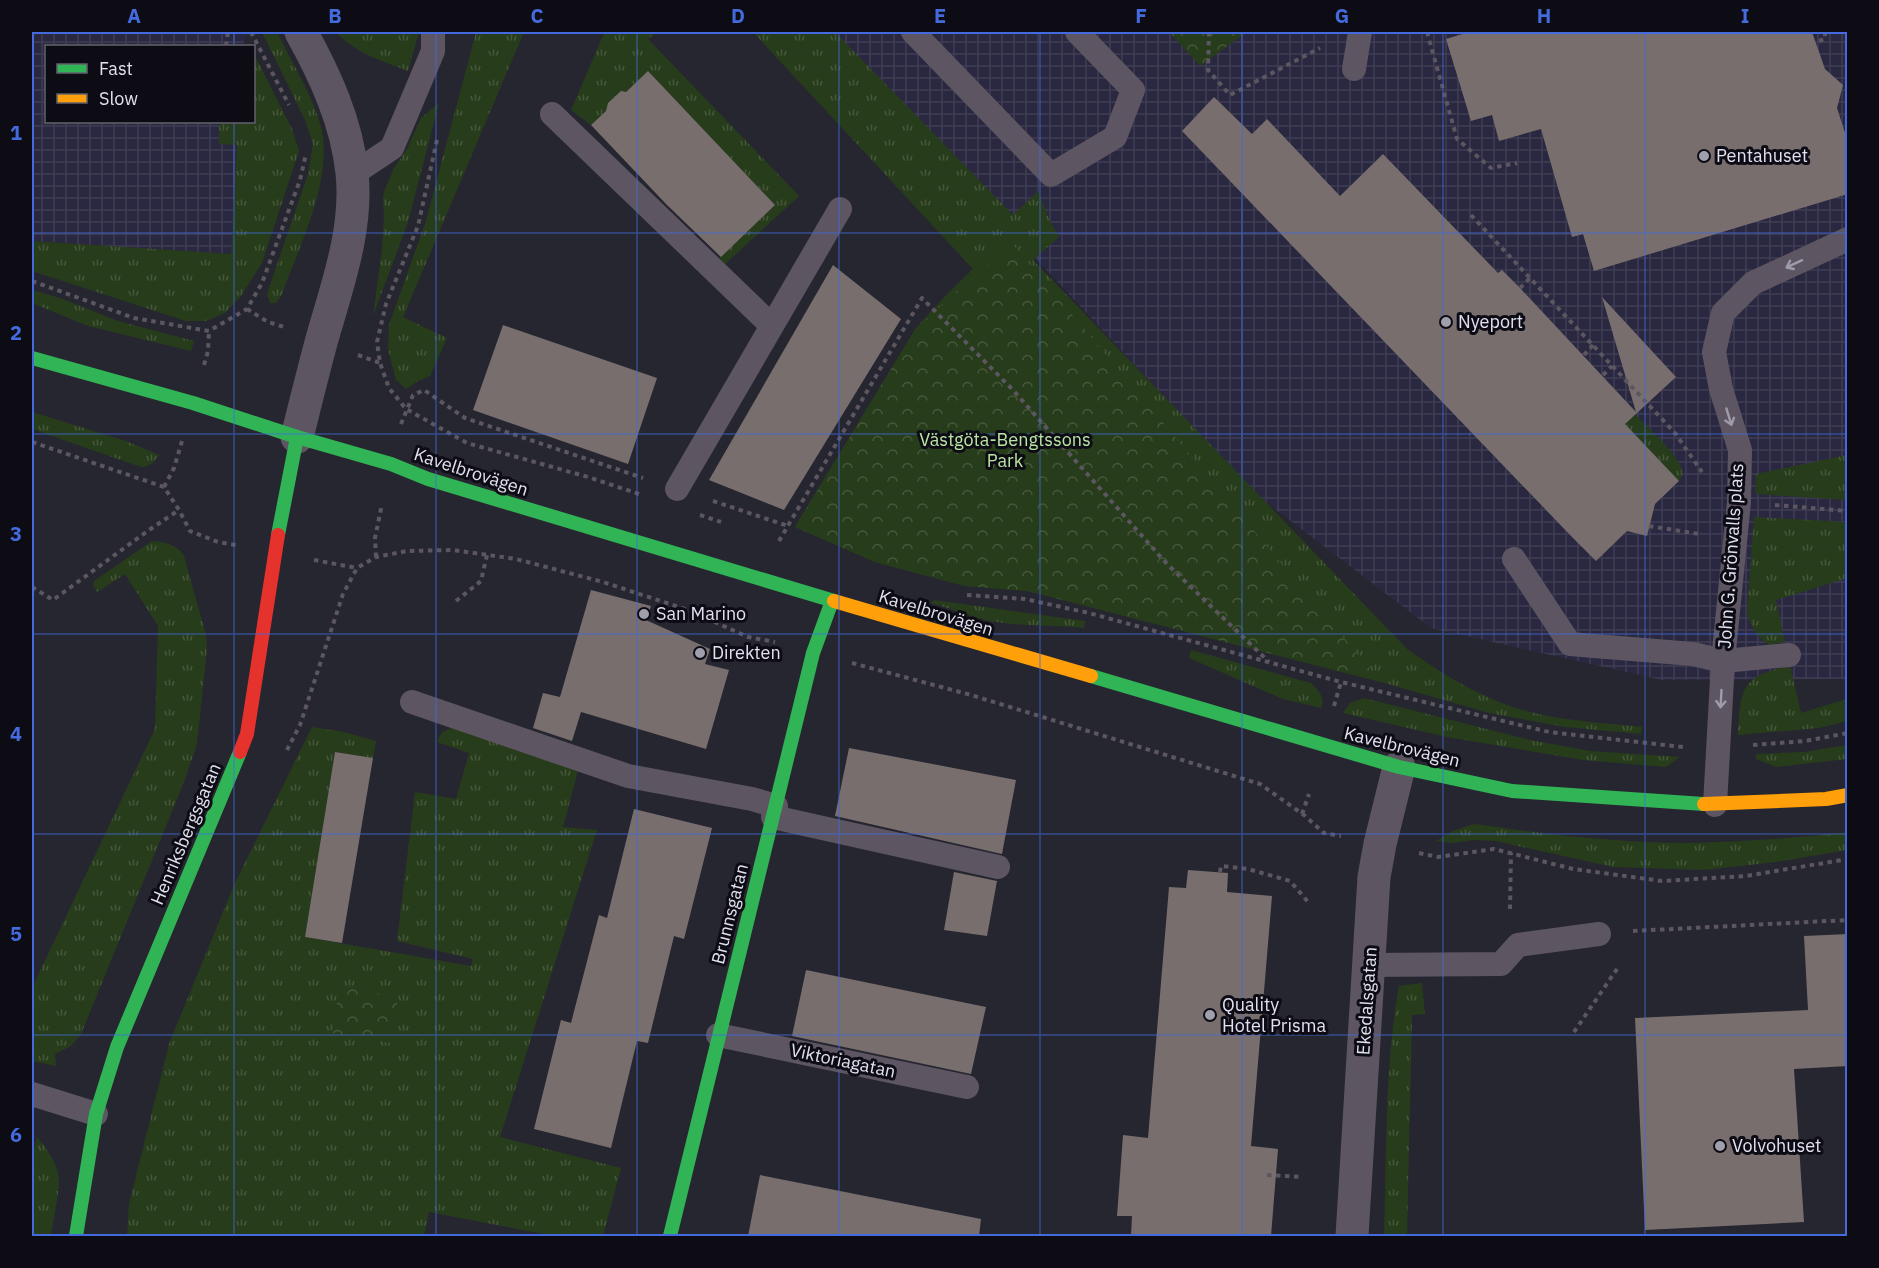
<svg xmlns="http://www.w3.org/2000/svg" width="1879" height="1268" viewBox="0 0 1879 1268" font-family="'IBM Plex Sans',sans-serif">
	<style>
		.industrial { fill: url(#industrial-grid) }
		.grass { fill: url(#grass-tufts) }
		.park { fill: url(#park-crowns) }
		.building { fill: #786e6e }
		.lines { fill: none; stroke-linecap: round; stroke-linejoin: round }
		.path { stroke: #5c5660; stroke-width: 4; stroke-dasharray: 4.5 4.5; stroke-linecap: butt }
		.lane { stroke: #5d5561; stroke-width: 24 }
		.street { stroke: #5d5561; stroke-width: 33 }
		.fast { stroke: #30b455; stroke-width: 14 }
		.slow { stroke: #ff9f0a; stroke-width: 14 }
		.jam { stroke: #e5322d; stroke-width: 14 }
		.oneway { stroke: #9f9ba8 }
		.grid { fill: none; stroke: #446bdd; stroke-width: 1.5; stroke-opacity: 0.55 }
		.poi-dot { fill: #a0a0ac; stroke: #0d0c15; stroke-width: 2 }
		.labels { text-anchor: middle; stroke-width: 6; stroke-linejoin: round; paint-order: stroke }
		.poi-label { font-size: 18px; fill: #e1e1ef; stroke: #0d0c15; text-anchor: start }
		.park-label { font-size: 18px; fill: #b9e6a1; stroke: #0d0c15 }
		.street-label { font-size: 18px; fill: #e1e1ef; stroke: #0d0c15 }
		.neatline { fill: none; stroke: #446bdd; stroke-width: 2 }
		.grid-label { font-size: 20px; text-anchor: middle; font-weight: bold; fill: #446bdd }
	</style>
	<defs>
		<pattern id="industrial-grid" width="8" height="8" patternUnits="userSpaceOnUse" patternTransform="scale(1.5)"><rect width="8" height="8" fill="#2a2840"/><path d="M0 4h8M4 0v8" fill="none" stroke="#3e3d53"/></pattern>
		<pattern id="grass-tufts" width="24" height="20" patternUnits="userSpaceOnUse" patternTransform="scale(1.5)"><rect width="24" height="20" fill="#273c1a"/><path d="M3 7l-1-3M5 7V3M7 7l1-3M15 17l-1-3M17 17v-4M19 17l1-3" fill="none" stroke="#46583c"/></pattern>
		<pattern id="park-crowns" width="20" height="18" patternUnits="userSpaceOnUse" patternTransform="scale(1.5)"><rect width="20" height="18" fill="#273c1a"/><path d="M2 6a3 3 0 1 1 6 0M12 15a3 3 0 1 1 6 0" fill="none" stroke="#46583c"/></pattern>
	</defs>
	<rect width="100%" height="100%" fill="#262630"/>
	<!-- industrial -->
	<g class="industrial">
		<path d="M32,32H246L243,46H46V122H238L231,254L32,241Z"/>
		<path d="M825,32H1847V679L1662,680L1431,628L1254,493Z"/>
	</g>
	<!-- grass -->
	<g class="grass">
		<path d="M262,32H277C290,59 314,98 321,127C334,177 299,247 282,294L276,303H270L267,294L308,174L313,144L305,120Z"/>
		<path d="M336,32H419L408,71C383,61 354,53 336,32Z"/>
		<path d="M476,32H524L403,317L447,338L430,376L418,381L406,389L396,380L388,349L389,325L426,221Z"/>
		<path d="M608,32H651L654,35L648,39L799,196L724,265L718,259L775,205L648,71L591,125L572,111V108L604,33Z"/>
		<path d="M753,32H835L1013,215L1038,191L1049,219L1059,237L1033,260L1407,649C1439,671 1470,692 1507,705C1549,721 1598,722 1642,727L1641,734L1565,727L1489,713L1381,682L1028,591L965,586L875,562L795,527L916,328L949,292L973,269Z"/>
		<path d="M254,54L292,129L299,151L262,263L241,296L225,313L206,321H186L32,271V241L231,254L237,145L219,144V122H254Z"/>
		<path d="M439,103L408,222L373,316L382,249L384,215L383,197L385,189L394,168L407,149L421,118Z"/>
		<path d="M32,290L60,298L118,321L194,341L191,351L88,326L32,303Z"/>
		<path d="M1630,409C1643,423 1675,451 1681,467C1683,473 1682,477 1679,481L1618,417Z"/>
		<path d="M32,412L126,441L159,455C154,462 150,467 141,467L32,429Z"/>
		<path d="M1847,455V500L1755,494L1756,474Z"/>
		<path d="M1754,517L1847,522V578L1776,600L1785,642L1769,645C1756,636 1752,628 1747,613Z"/>
		<path d="M152,541C165,542 178,545 184,556L206,635L207,648L197,744L184,782L81,1034L71,1046L55,1054L56,1066L32,1061V988L155,729L158,626L125,574L97,592L93,585L94,581Z"/>
		<path d="M934,600L1085,621L1084,628C1051,624 1018,627 985,620C967,615 949,608 931,603Z"/>
		<path d="M1191,650L1311,683C1319,691 1325,697 1321,708L1283,699L1189,658Z"/>
		<path d="M1790,665L1801,713L1847,699V721L1819,728L1738,735C1741,686 1741,678 1790,665Z"/>
		<path d="M1364,698L1530,740L1590,751L1680,757L1666,767L1583,760L1447,737L1343,713L1350,703Z"/>
		<path d="M312,727L344,732L376,741L373,758L335,752L305,937L471,966L473,959L397,941L415,792L456,799L469,753L437,742L442,732L452,728L579,767L563,827L597,830L500,1137L621,1168L603,1236H554L429,1212L424,1236H127L129,1204L169,1044L234,885Z"/>
		<path d="M1847,745V759L1776,767L1756,759V754L1804,752Z"/>
		<path d="M1474,824C1546,834 1619,843 1692,843C1744,842 1796,838 1847,832V850L1776,862L1704,870L1613,867L1496,841L1473,840L1453,843L1436,841L1453,831Z"/>
		<path d="M1422,983L1425,1014L1412,1015L1407,1236H1384C1387,1153 1384,1068 1399,986Z"/>
		<path d="M37,1137C47,1149 58,1164 59,1180C59,1193 53,1222 51,1236H32V1156Z"/>
	</g>
	<!-- park -->
	<g class="park">
		<path d="M1169,32H1247L1200,66Z"/>
		<path d="M1012,243L1381,682L1028,591L965,586L875,562L795,527L916,328Z"/>
		<path d="M340,987L398,997L391,1043L332,1033Z"/>
	</g>
	<!-- building -->
	<g class="building">
		<path d="M1469,32H1812L1825,69L1843,85L1837,108L1848,142V194L1594,271L1583,234L1572,237L1541,129L1499,141L1492,115L1471,121L1446,39Z"/>
		<path d="M648,71L775,205L721,257L667,205L591,125L606,111L608,103L621,91L626,92Z"/>
		<path d="M1214,97L1252,134L1267,119L1340,196L1383,154L1498,273L1502,270L1520,288L1636,412L1602,297L1676,377L1625,424L1679,481L1655,504L1647,536L1627,531L1596,561L1571,536L1182,131Z"/>
		<path d="M833,265L901,319L784,510L709,480Z"/>
		<path d="M503,325L657,378L628,464L473,410Z"/>
		<path d="M591,590L651,606L646,620L710,649L705,664L729,670L706,749L581,712L572,741L533,728L543,693L560,697Z"/>
		<path d="M849,748L1016,780L1002,854L835,816Z"/>
		<path d="M335,752L373,758L342,943L305,937Z"/>
		<path d="M634,809L712,828L684,939L674,936L648,1043L637,1041L611,1148L534,1129L561,1020L571,1023L599,915L607,918Z"/>
		<path d="M1188,870L1228,873L1227,892L1272,896L1251,1146L1278,1149L1271,1236H1131L1132,1216H1117L1123,1135L1148,1138L1169,887L1186,888Z"/>
		<path d="M954,872L997,881L987,936L944,930Z"/>
		<path d="M1848,934V1066L1794,1069L1804,1222L1645,1230L1635,1018L1808,1010L1804,936Z"/>
		<path d="M806,970L986,1007L971,1074L792,1036Z"/>
		<path d="M760,1175L981,1219L979,1236H748Z"/>
	</g>
	<g class="lines">
		<!-- path -->
		<g class="path">
			<path d="M251,32L289,105"/>
			<path d="M1209,32L1208,70L1230,95L1320,48"/>
			<path d="M1427,32L1457,139L1491,168L1517,163"/>
			<path d="M1819,41L1825,39V32"/>
			<path d="M226,46L228,32"/>
			<path d="M437,140L418,226L386,304L377,342L380,363L389,388L406,409L467,443L588,477L642,495"/>
			<path d="M1471,215L1675,433L1702,472"/>
			<path d="M32,281L134,318L209,331L247,309L262,283L300,180L306,154"/>
			<path d="M1520,288L1530,278"/>
			<path d="M247,309L268,322L284,327"/>
			<path d="M358,355L380,363"/>
			<path d="M1584,355L1593,345"/>
			<path d="M204,365L208,351L209,331"/>
			<path d="M1603,375L1612,366"/>
			<path d="M401,424L413,395L424,390L465,418L643,478"/>
			<path d="M32,442L164,487L179,510L190,531L218,542L236,545"/>
			<path d="M164,487L174,468L182,441"/>
			<path d="M713,501L788,526"/>
			<path d="M1775,505L1848,511"/>
			<path d="M700,515L721,522"/>
			<path d="M1649,526L1699,534"/>
			<path d="M779,541L922,298L1012,389L1166,563L1269,662"/>
			<path d="M376,557L375,538L382,504"/>
			<path d="M314,560L357,568"/>
			<path d="M32,587L53,600L149,530L179,510"/>
			<path d="M967,595L1025,599L1089,613L1341,682L1549,732L1683,747"/>
			<path d="M456,601L481,581L487,555"/>
			<path d="M852,663L971,695L1260,784L1304,815L1324,833L1341,836"/>
			<path d="M1334,706L1341,682"/>
			<path d="M1753,745L1805,741L1848,733"/>
			<path d="M287,750L300,725L343,594L357,568L376,557L407,551L453,550L516,559L603,582L688,610L748,637L775,642"/>
			<path d="M1302,814L1309,794"/>
			<path d="M1419,853L1438,857L1494,849L1573,869L1662,881L1746,876L1848,859"/>
			<path d="M1220,872L1221,866L1248,869L1290,881L1309,903"/>
			<path d="M1510,909L1511,853"/>
			<path d="M1633,931L1848,920"/>
			<path d="M1574,1032L1619,966"/>
			<path d="M1267,1175L1302,1177"/>
		</g>
		<!-- lane -->
		<g class="lane">
			<path d="M913,32L1051,175L1115,137L1133,90L1077,32"/>
			<path d="M1354,69L1360,32"/>
			<path d="M552,114L771,325"/>
			<path d="M353,174L392,148L433,51V32"/>
			<path d="M677,489L840,209"/>
			<path d="M1514,559L1570,644L1693,654L1723,661L1789,655"/>
			<path d="M412,702L628,776L752,799L776,806"/>
			<path d="M1715,805L1723,661L1739,502L1740,450L1721,389L1714,352L1723,313L1753,283L1848,239"/>
			<path d="M773,817L998,867"/>
			<path d="M1369,965L1501,964L1518,945L1599,934"/>
			<path d="M718,1035L967,1087"/>
			<path d="M32,1094L96,1114"/>
		</g>
		<!-- street -->
		<g class="street">
			<path d="M297,437C305,405 313,372 322,339C337,286 358,229 352,173C347,123 325,75 301,32"/>
			<path d="M1352,1236L1374,877L1380,844L1399,767"/>
		</g>
		<!-- fast -->
		<g class="fast">
			<path d="M32,358L193,403L297,437L391,464L428,479L834,601"/>
			<path d="M278,535L297,437"/>
			<path d="M1091,676L1399,767L1512,791L1704,804"/>
			<path d="M76,1236L96,1114L117,1047L240,752"/>
			<path d="M670,1236L813,653L832,601"/>
		</g>
		<!-- slow -->
		<g class="slow">
			<path d="M834,601L1091,676"/>
			<path d="M1704,804L1826,799L1848,795"/>
		</g>
		<!-- jam -->
		<path class="jam" d="M240,752L247,734L278,535"/>
	</g>
	<!-- one-way arrows -->
	<defs><path id="oneway-shaft" d="M-6 0H5M1.5-3L5.5 0L1.5 3" fill="none" stroke-width="1.6" stroke-linecap="round" stroke-linejoin="round" transform="scale(1.5)"/></defs>
	<g class="oneway">
		<use href="#oneway-shaft" transform="translate(1794 264) rotate(155)"/>
		<use href="#oneway-shaft" transform="translate(1729 417) rotate(73)"/>
		<use href="#oneway-shaft" transform="translate(1721 699) rotate(93)"/>
	</g>
	<!-- grid -->
	<path class="grid" d="M234,32V46M436,32V1236M637,32V1236M839,32V1236M1040,32V1236M1242,32V1236M1443,32V1236M1645,32V1236M234,122V1236M32,233H1848M32,434H1848M32,634H1848M32,834H1848M32,1035H1848"/>
	<!-- markers -->
	<g class="poi-dot">
		<circle cx="1704" cy="156" r="6"/>
		<circle cx="1446" cy="322" r="6"/>
		<circle cx="644" cy="614" r="6"/>
		<circle cx="700" cy="653" r="6"/>
		<circle cx="1210" cy="1015" r="6"/>
		<circle cx="1720" cy="1146" r="6"/>
	</g>
	<g class="labels">
		<!-- poi labels -->
		<g class="poi-label">
			<text x="1716" y="162">Pentahuset</text>
			<text x="1458" y="328">Nyeport</text>
			<text x="656" y="620">San Marino</text>
			<text x="712" y="659">Direkten</text>
			<text x="1222" y="1011">Quality<tspan x="1222" dy="21">Hotel Prisma</tspan></text>
			<text x="1732" y="1152">Volvohuset</text>
		</g>
		<!-- park labels -->
		<g class="park-label">
			<text x="1005" y="446">Västgöta-Bengtssons<tspan x="1005" dy="21">Park</tspan></text>
		</g>
		<!-- street labels -->
		<g class="street-label">
			<text transform="translate(471 472) rotate(18)" y="6">Kavelbrovägen</text>
			<text transform="translate(1731 556) rotate(-86)" y="6">John G. Grönvalls plats</text>
			<text transform="translate(936 613) rotate(17)" y="6">Kavelbrovägen</text>
			<text transform="translate(1402 747) rotate(14)" y="6">Kavelbrovägen</text>
			<text transform="translate(186 834) rotate(-67)" y="6">Henriksbergsgatan</text>
			<text transform="translate(730 914) rotate(-76)" y="6">Brunnsgatan</text>
			<text transform="translate(1367 1001) rotate(-86)" y="6">Ekedalsgatan</text>
			<text transform="translate(843 1061) rotate(12)" y="6">Viktoriagatan</text>
		</g>
	</g>
	<!-- border -->
	<rect width="1879" height="1268" fill="none" stroke="#0d0c15" stroke-width="66"/>
	<!-- legend -->
	<rect x="45" y="45" width="210" height="78" fill="#0d0c15" stroke="#62616c" stroke-width="1.5"/>
	<rect x="57" y="64" width="30" height="9" fill="#30b455" stroke="#62616c" stroke-width="1.5"/>
	<text x="99" y="75" font-size="18" fill="#e1e1ef">Fast</text>
	<rect x="57" y="94" width="30" height="9" fill="#ff9f0a" stroke="#62616c" stroke-width="1.5"/>
	<text x="99" y="105" font-size="18" fill="#e1e1ef">Slow</text>
	<rect x="33" y="33" width="1813" height="1202" class="neatline"/>
	<g class="grid-label">
		<text x="134" y="23">A</text>
		<text x="335" y="23">B</text>
		<text x="537" y="23">C</text>
		<text x="738" y="23">D</text>
		<text x="940" y="23">E</text>
		<text x="1141" y="23">F</text>
		<text x="1342" y="23">G</text>
		<text x="1544" y="23">H</text>
		<text x="1745" y="23">I</text>
		<text x="16" y="140">1</text>
		<text x="16" y="340">2</text>
		<text x="16" y="541">3</text>
		<text x="16" y="741">4</text>
		<text x="16" y="941">5</text>
		<text x="16" y="1142">6</text>
	</g>
</svg>
